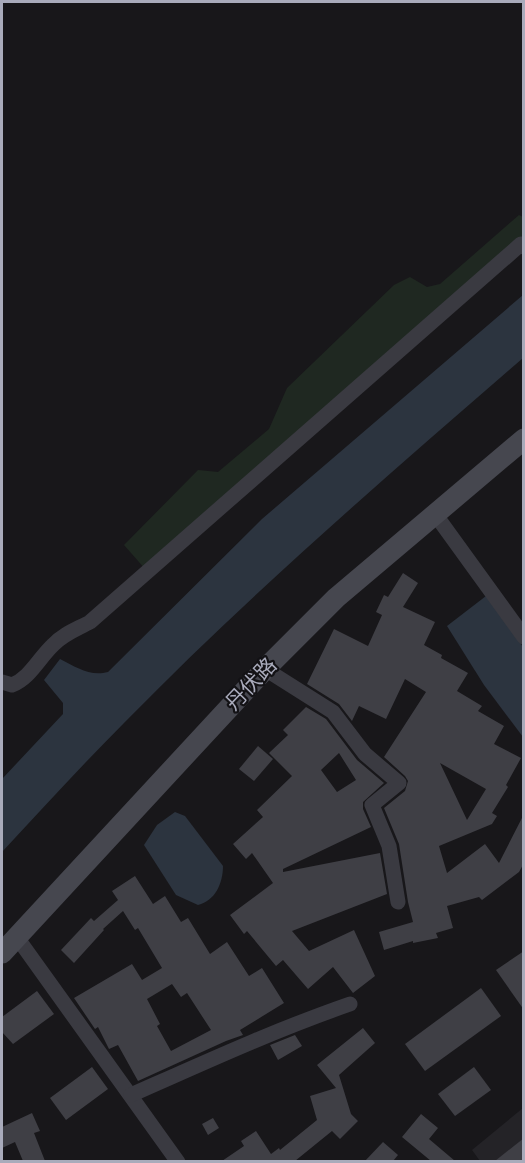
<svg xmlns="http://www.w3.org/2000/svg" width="525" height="1163" viewBox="0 0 525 1163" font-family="'DejaVu Sans','Noto Sans SC',sans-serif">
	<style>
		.built { fill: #242327 }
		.green { fill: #1f2821 }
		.water { fill: #2c343f }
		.building { fill: #3f3f45; fill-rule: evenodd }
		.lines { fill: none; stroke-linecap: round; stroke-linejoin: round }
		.street { stroke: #3a3a41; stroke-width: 15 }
		.secondary { stroke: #46474f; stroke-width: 21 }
		.labels { text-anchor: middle; stroke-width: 4.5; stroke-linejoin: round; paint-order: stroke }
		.street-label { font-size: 21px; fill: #a9abbb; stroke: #131215 }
	</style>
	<rect width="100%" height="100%" fill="#18171a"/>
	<!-- built -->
	<path class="built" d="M523,1108V1161H480L472,1150Z"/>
	<!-- green -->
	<path class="green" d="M519,215L523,217V248L146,570L124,545L198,470L218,472L269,429L287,388L394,285L410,277L427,287L440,284Z"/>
	<!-- water -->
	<g class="water">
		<path d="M523,295V358C387,476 250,594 124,723C82,765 42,809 2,852V779L63,714V703L44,680L60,659C76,667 90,677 108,672L262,519Z"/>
		<path d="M486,596L523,647V737L484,685L447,626Z"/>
		<path d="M175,812L185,816L223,866C223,883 215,901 198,905L176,895L144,845L157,825Z"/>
	</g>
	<!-- building -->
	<g class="building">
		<path d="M403,573L418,583L403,607L435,622L424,645L442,655L441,658L468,673L457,691L482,706L478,711L504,726L494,744L521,758L506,785L508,787L492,813L497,816L492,824L439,846L447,873L485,844L499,863L524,814V863L519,872L482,900L479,897L447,906L453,928L436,933L438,938L413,943V941L384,950L379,932L413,922L408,902L399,844L384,808L405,791L408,781L405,776L384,757L426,692L405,679L386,719L359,706L352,721L339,704L307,684L334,629L368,646L382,615L376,612L384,595L388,597ZM440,763L486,789L467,820Z"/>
		<path d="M306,707L326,719L357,760L384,783L363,802V809L371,827L283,869V872L380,853L387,894L292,931L309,951L354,930L375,976L353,993L333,967L308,989L283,960L276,966L247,931L244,934L230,915L273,883L252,853L246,859L233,844L263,817L257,810L292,776L269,753L288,735L283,730ZM339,753L356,780L337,792L321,770Z"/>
		<path d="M258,746L273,759L254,781L239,769Z"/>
		<path d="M135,876L153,904L165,896L181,922L188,918L210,954L227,942L249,976L262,968L284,1003L240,1030L243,1035L226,1041L138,1081L118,1045L109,1049L98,1027L95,1029L74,998L132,964L142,980L162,968L138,928L135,930L123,911L103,929L104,930L74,963L61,950L91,918L94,921L118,900L112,891ZM172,984L181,997L187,993L211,1030L171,1051L157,1026L160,1024L147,999Z"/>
		<path d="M524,951V1010L496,970Z"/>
		<path d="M481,988L501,1016L425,1071L405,1044Z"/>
		<path d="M37,991L54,1014L13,1044L2,1032V1017Z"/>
		<path d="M363,1028L375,1043L339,1075L351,1114L358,1121L340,1139L332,1131L295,1161H222L244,1146L241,1141L256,1131L271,1154L279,1148L280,1150L317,1120L310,1096L336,1088L317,1065Z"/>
		<path d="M295,1035L302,1046L278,1060L270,1045Z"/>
		<path d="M92,1067L108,1089L66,1120L50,1098Z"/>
		<path d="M474,1067L491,1090L455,1116L438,1094Z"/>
		<path d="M32,1113L40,1131L34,1133L45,1161H23L15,1142L2,1148V1127Z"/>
		<path d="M421,1114L438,1128L429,1139L455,1161H431L402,1137Z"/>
		<path d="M213,1118L219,1128L208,1135L202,1124Z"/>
		<path d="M524,1138V1161H495Z"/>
		<path d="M383,1142L398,1155L393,1161H365Z"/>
	</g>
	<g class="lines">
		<!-- street -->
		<g class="street">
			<path d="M435,514L524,637"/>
			<path d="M265,669L333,712L365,754L399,783L372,805L389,846L398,902"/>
			<path d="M2,682L12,685C30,678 39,658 53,645C63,634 77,629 90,622L521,244L524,247"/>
			<path d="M16,936L178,1162"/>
			<path d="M131,1095C203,1063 275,1030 350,1004"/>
		</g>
		<!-- secondary -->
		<path class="secondary" d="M2,953L265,669L336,598L524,439"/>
	</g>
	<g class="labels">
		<!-- street labels -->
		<g class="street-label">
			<text transform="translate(251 684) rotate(-46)" y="7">丹伏路</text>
		</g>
	</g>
	<!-- border -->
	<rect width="525" height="1163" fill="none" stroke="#a9abbb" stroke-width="6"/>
</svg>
